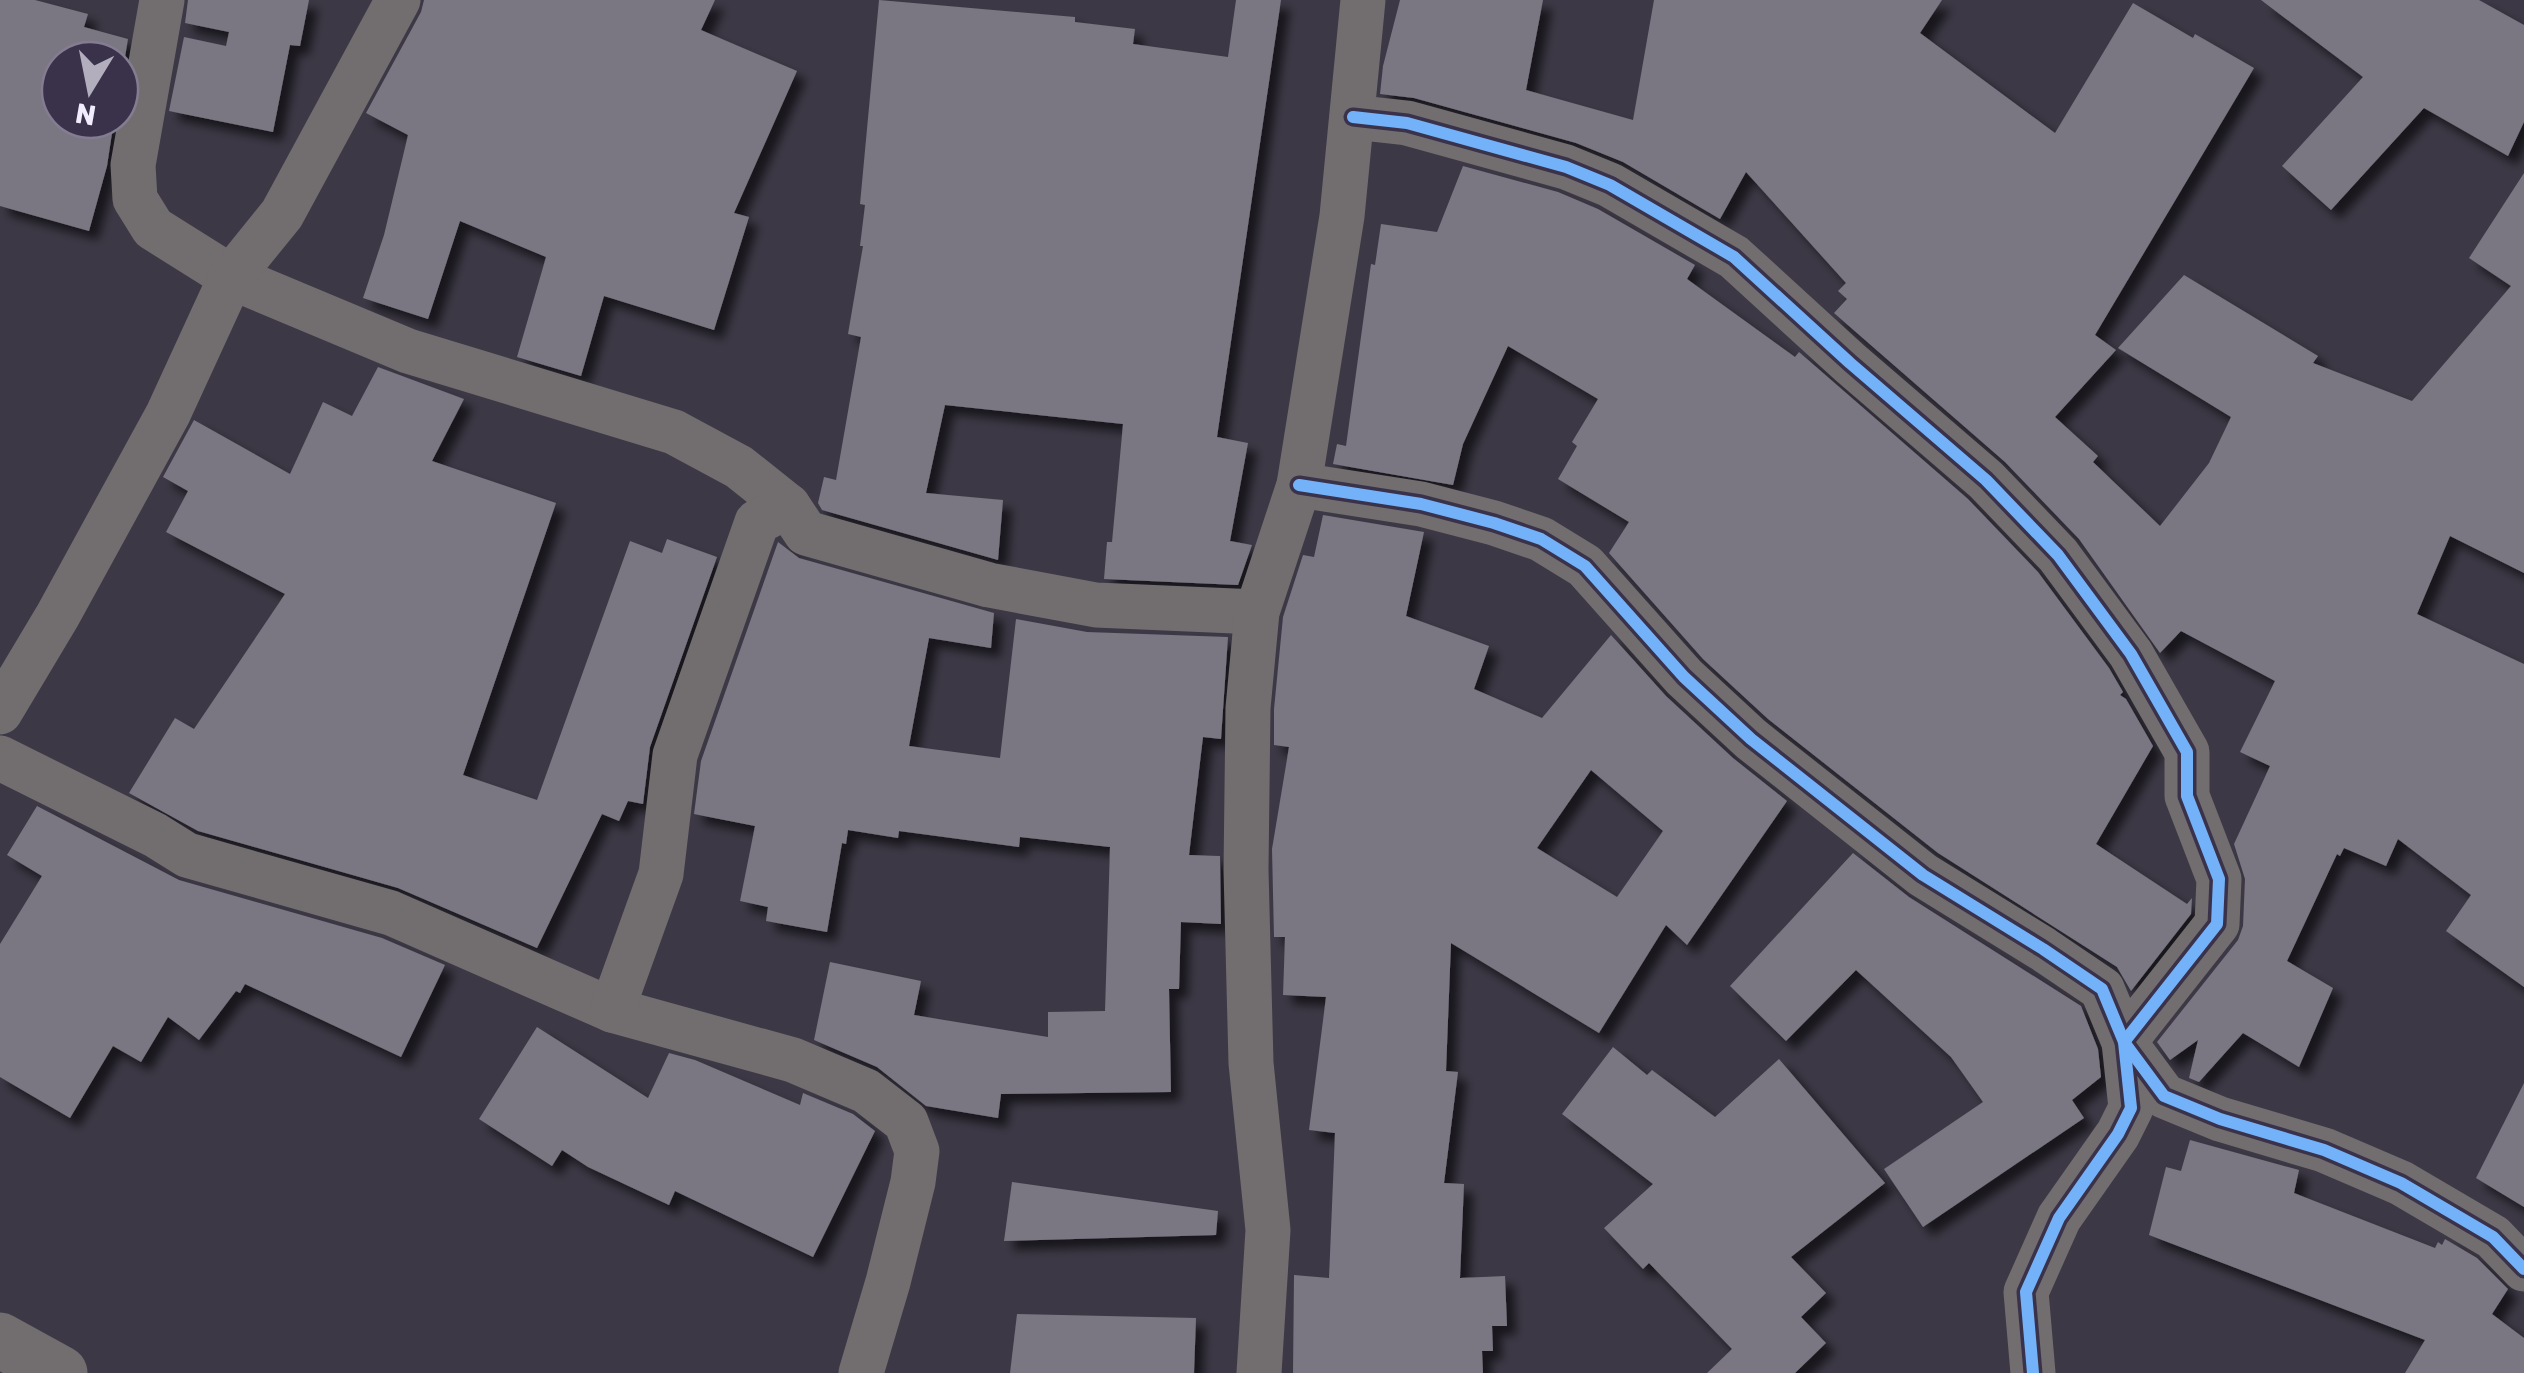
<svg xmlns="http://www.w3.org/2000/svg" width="2524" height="1373" viewBox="0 0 2524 1373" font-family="Rubik,sans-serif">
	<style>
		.building { fill: #7a7682; fill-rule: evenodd; filter: url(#shadow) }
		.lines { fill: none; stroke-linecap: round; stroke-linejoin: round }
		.minor { stroke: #726d6f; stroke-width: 45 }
		.tertiary { stroke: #726d6f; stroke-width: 55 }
		.cycleway-casing { stroke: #3a324b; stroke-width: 19 }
		.cycleway { stroke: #73b2f8; stroke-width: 12 }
	</style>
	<defs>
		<filter id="shadow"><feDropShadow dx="9" dy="9" stdDeviation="5" flood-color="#0009"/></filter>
	</defs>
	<rect width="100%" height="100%" fill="#3c3845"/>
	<!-- building -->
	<g class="building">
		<path d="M0,0H35L88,14L84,27L128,39L120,87V60H60V120H114L107,166L89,231L0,206Z"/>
		<path d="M188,0H309L300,46L290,45L273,132L169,111L184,37L226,46L229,32L185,23Z"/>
		<path d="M424,0H715L701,30L797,71L734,213L749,217L714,330L604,296L581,376L517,357L546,257L460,221L428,319L363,298L384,235L408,135L366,113L421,12Z"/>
		<path d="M879,0L1075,17V22L1135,29L1133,44L1228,57L1236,0H1281L1217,437L1248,443L1230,541L1252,545L1238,585L1104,579L1107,542H1112L1123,424L945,405L926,493L1003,500L998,560L822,510L818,503L824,477L836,480L861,337L848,334L863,246H860L865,205L860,204Z"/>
		<path d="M1400,0H1543L1526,90L1633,120L1654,0H1942L1920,33L2055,133L2133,3L2193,38L2195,34L2254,68L2095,335L2116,350L2055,417L2098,456L2093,462L2160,526L2209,463L2231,417L2118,348L2184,275L2318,356L2313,363L2412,401L2511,286L2469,258L2524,173V573L2450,536L2417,614L2524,664V987L2446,931L2471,895L2398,839L2386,866L2344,848L2340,856L2337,854L2287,961L2333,988L2299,1067L2243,1033L2199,1082L2189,1078L2198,1040L2170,1060L2157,1042L2238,940L2243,926L2245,879L2234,844L2270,766L2240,752L2275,681L2181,631L2160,653L2079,539L2005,462L1834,313L1847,299L1838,291L1846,283L1746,172L1720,219L1623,162L1576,143L1414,98L1380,94L1383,66Z"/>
		<path d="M2261,0H2479L2524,25V122L2508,156L2424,108L2331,210L2282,166L2363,77Z"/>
		<path d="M1463,166L1558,192L1598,209L1695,265L1687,279L1795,357L1799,352L1968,499L2038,572L2109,668L2123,692L2120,695L2126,699L2153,746L2096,844L2187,904L2192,898L2191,914L2131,991L2117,967L1938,853L1768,719L1703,659L1609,553L1629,522L1558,479L1577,446L1572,442L1598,399L1508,346L1463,444L1453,485L1333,464L1337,444L1346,446L1371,264L1375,265L1381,224L1437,232Z"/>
		<path d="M378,367L464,399L432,461L556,503L463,775L537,800L630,541L662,553L667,539L717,557L650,747L643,804L628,801L619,821L602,814L537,948L398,888L198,831L129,793L175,718L194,729L285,594L166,532L188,491L163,477L194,420L290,474L323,402L352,416Z"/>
		<path d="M1323,515L1424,532L1406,616L1489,646L1474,689L1542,718L1611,635L1666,696L1733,758L1787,801L1687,945L1666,925L1599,1033L1451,943L1446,1071L1458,1072L1444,1183L1464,1184L1460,1278L1505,1276L1507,1326H1492L1493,1351H1482L1483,1373H1293L1294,1275L1329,1278L1335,1133L1309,1130L1326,997L1283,995L1285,937H1274L1272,849L1289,747L1274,745V709L1283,617L1303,555L1314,557ZM1591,770L1663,831L1617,897L1537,848Z"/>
		<path d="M778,542L799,558L994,613L991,648L929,638L909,746L1000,758L1016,619L1087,632L1228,637L1221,739L1203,737L1189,855L1220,856L1221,924L1181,922L1179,989H1169L1171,1092L1001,1094L998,1118L926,1106L877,1067L814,1040L830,962L921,981L914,1015L1048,1037V1012L1105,1011L1110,847L1020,837L1019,847L899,831L898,838L848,830L846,844L842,843L827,932L766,921L768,907L740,901L755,826L694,814L701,761Z"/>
		<path d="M37,806L179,880L382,938L445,965L401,1057L245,984L240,993L236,991L199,1040L168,1017L141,1062L113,1046L70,1118L0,1077V944L42,876L7,855Z"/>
		<path d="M1853,853L1909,897L2081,1006L2098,1049L2101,1077L2072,1100L2084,1118L1923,1227L1884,1169L1983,1102L1951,1057L1856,970L1786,1041L1730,986Z"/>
		<path d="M537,1027L648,1098L669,1053L695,1060L800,1105L803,1093L853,1114L875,1131L813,1257L675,1191L669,1205L588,1167L562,1150L552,1166L479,1119Z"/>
		<path d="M1613,1047L1647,1075L1652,1070L1715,1117L1779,1059L1885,1183L1791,1257L1826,1293L1801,1317L1826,1343L1795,1373H1707L1732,1349L1649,1263L1643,1269L1604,1228L1653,1184L1562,1114Z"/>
		<path d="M2524,1083V1207L2476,1178Z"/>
		<path d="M2190,1140L2299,1170L2294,1193L2435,1248L2438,1242L2442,1245L2445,1239L2477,1258L2508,1289L2492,1314L2524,1338V1373H2405L2425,1340L2149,1235L2166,1167L2181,1171Z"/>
		<path d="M1012,1182L1218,1211L1216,1235L1004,1241Z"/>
		<path d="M1017,1314L1196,1318L1194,1373H1010Z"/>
	</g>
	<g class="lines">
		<!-- minor -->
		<g class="minor">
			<path d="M162,0L133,165L135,199L153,228L231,277L408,351L674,432L739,467L788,506L806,533L989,585L1096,605L1257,612"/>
			<path d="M1353,117L1407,123L1566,167L1610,185L1734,257L1850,363L1986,480L2058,555L2131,654L2187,752V796L2219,879L2217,924L2124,1042L2131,1108L2118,1134L2059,1218L2026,1292L2033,1373"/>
			<path d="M1299,485L1421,504L1494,523L1541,539L1585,566L1684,677L1751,739L1923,875L2043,949L2102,989L2124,1042L2164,1096L2220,1119L2324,1150L2401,1183L2493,1237L2524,1269"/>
			<path d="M0,712L58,615L168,414L231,277L282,214L398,0"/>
			<path d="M0,758L155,835L187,855L391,913L612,1010L793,1060L866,1091L906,1122L917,1151L913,1182L888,1282L861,1373"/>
			<path d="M612,1010L661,874L675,755L757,522L788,506"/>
			<path d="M1259,1373L1268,1230L1251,1063L1246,870L1248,708L1257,612L1299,485L1342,216L1363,0"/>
		</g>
		<!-- tertiary -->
		<path class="tertiary" d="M0,1340L60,1373"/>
		<defs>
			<g id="cycleway">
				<path d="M1353,117L1407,123L1566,167L1610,185L1734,257L1850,363L1986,480L2058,555L2131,654L2187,752V796L2219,879L2217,924L2124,1042L2131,1108L2118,1134L2059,1218L2026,1292L2033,1373"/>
				<path d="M1299,485L1421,504L1494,523L1541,539L1585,566L1684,677L1751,739L1923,875L2043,949L2102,989L2124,1042L2164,1096L2220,1119L2324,1150L2401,1183L2493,1237L2524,1269"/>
			</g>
		</defs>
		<!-- cycleway casing -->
		<use href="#cycleway" class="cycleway-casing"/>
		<!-- cycleway -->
		<use href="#cycleway" class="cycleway"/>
	</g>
	<!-- north arrow -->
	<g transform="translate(90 90) rotate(190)"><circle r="48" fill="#3a324b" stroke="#847d92" stroke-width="2.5"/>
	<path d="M0-8L18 38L0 25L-18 38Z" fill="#b2aebd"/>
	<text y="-15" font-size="28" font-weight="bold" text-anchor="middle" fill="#f2edfd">N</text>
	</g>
</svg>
